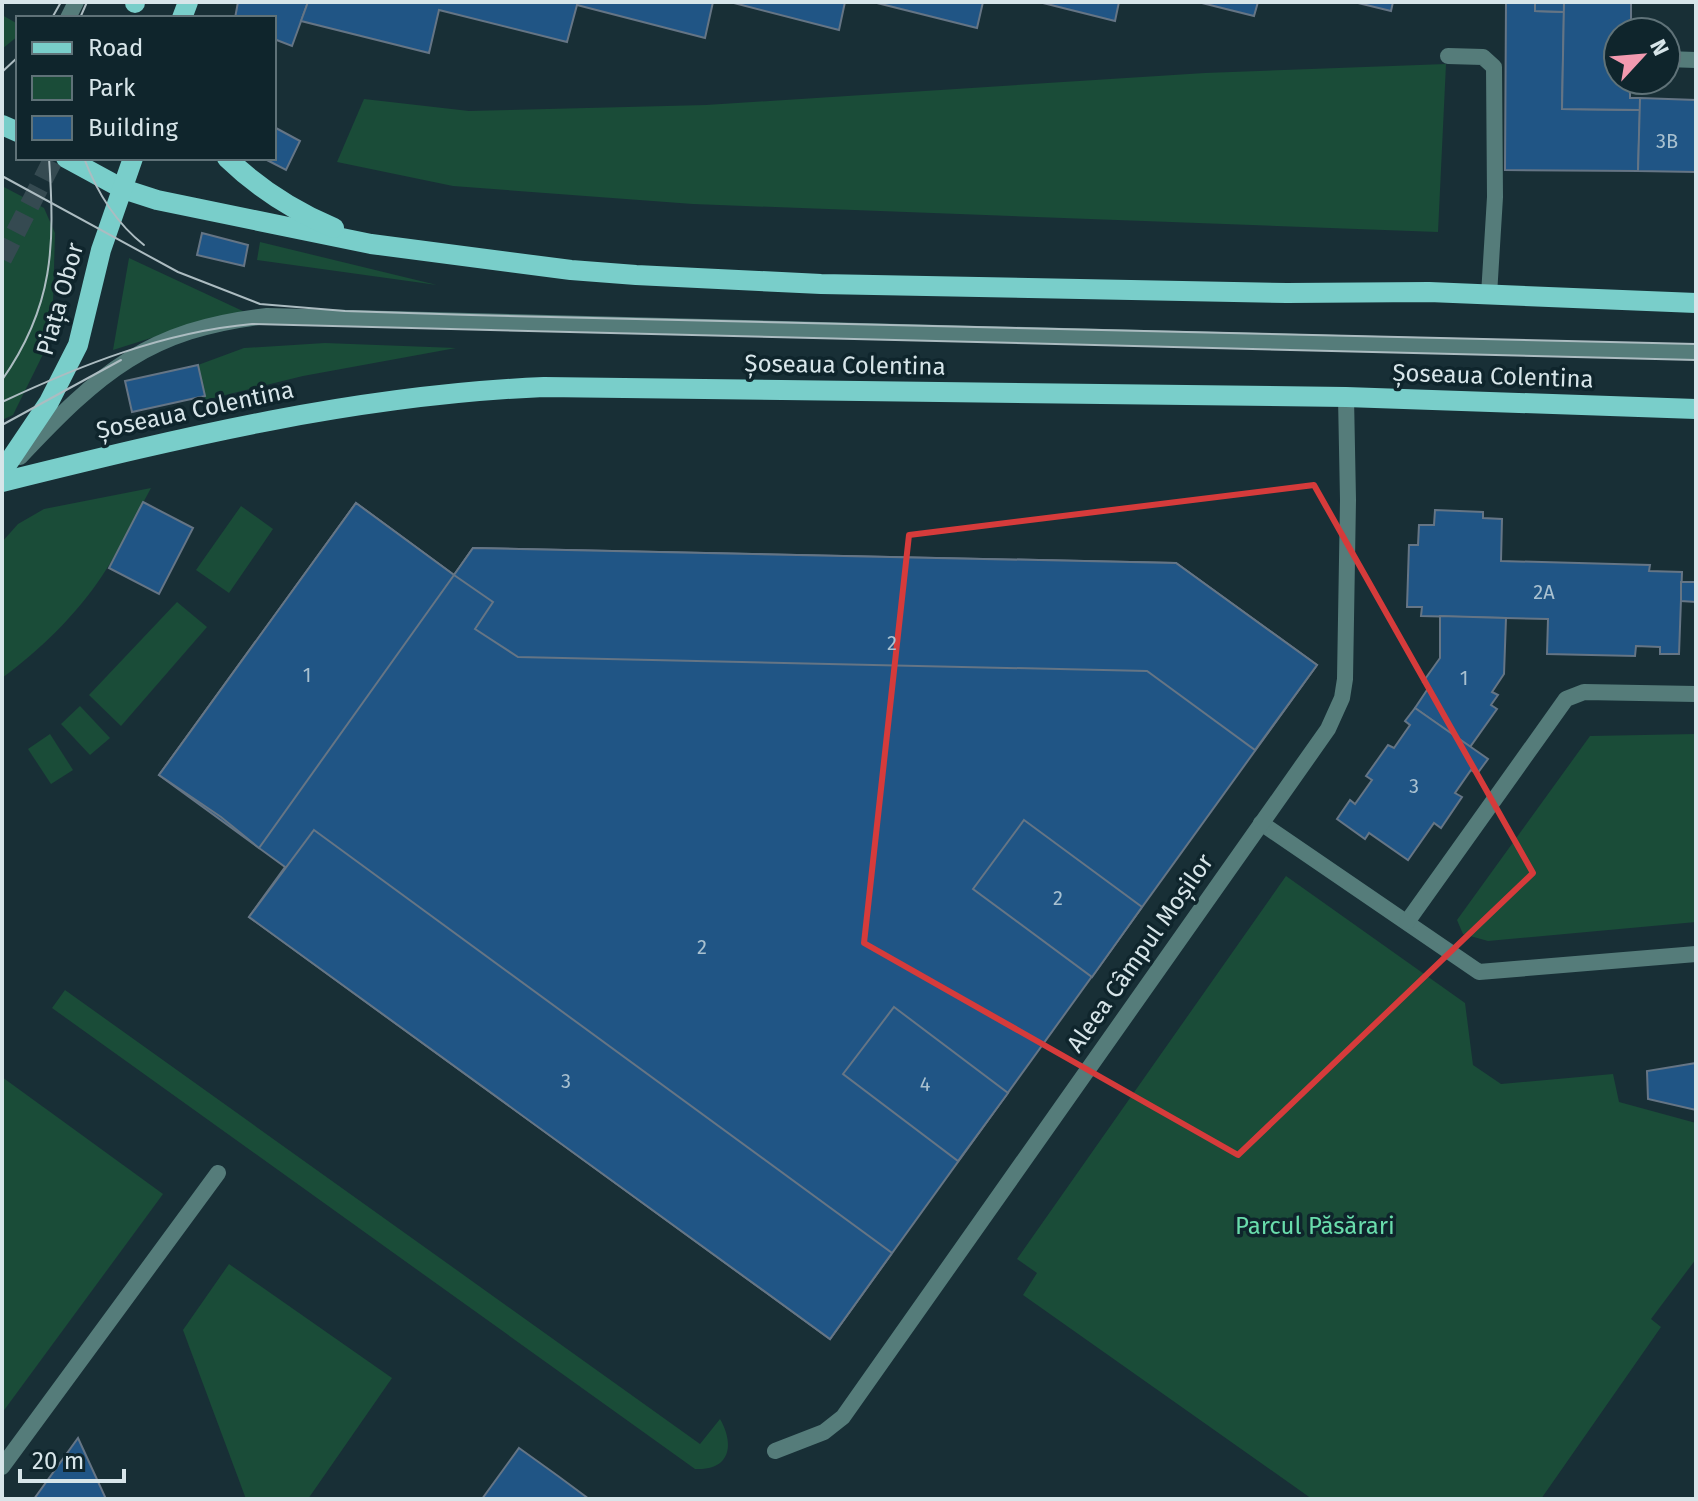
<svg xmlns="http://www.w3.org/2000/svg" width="1698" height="1501" viewBox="0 0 1698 1501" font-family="'Fira Sans',sans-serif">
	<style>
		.green { fill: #1a4c38 }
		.building { fill: #205585; stroke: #657585; stroke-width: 2 }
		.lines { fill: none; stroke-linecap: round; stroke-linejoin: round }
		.primary-tunnel { stroke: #354a51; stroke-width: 20; stroke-dasharray: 20 10; stroke-linecap: butt }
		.service { stroke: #557c7a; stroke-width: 16 }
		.primary { stroke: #79ceca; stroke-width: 20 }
		.tram { stroke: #acbcc1; stroke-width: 2 }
		.marked { fill: none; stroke: #d63b3b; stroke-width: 6; stroke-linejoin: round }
		.labels { text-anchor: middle; stroke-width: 7; stroke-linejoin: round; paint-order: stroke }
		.number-label { font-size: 20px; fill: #a9c1d0 }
		.street-label { font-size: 24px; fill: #d7e5e9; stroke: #0f252c }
		.park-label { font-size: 24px; fill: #69ddac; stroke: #0f252c }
	</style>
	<rect width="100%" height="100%" fill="#182f36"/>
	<!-- green -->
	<g class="green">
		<path d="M2,15L18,24V36L2,49Z"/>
		<path d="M1446,64L1438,232L693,204L453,186L337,162L364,99L469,111L706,105L1205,73Z"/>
		<path d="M2,186L44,208L55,233L52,336L13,415L2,420Z"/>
		<path d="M260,242L437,285L257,260Z"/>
		<path d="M129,258L247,313L189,326L113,350Z"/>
		<path d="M325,343L456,348L303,376L205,400L198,365L244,348Z"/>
		<path d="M151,488C135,517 121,548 102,576C76,615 40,650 2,678V542L18,524L44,509Z"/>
		<path d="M241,506L273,529L229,593L196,570Z"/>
		<path d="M177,602L207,627L121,726L89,695Z"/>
		<path d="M80,706L110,738L90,755L61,724Z"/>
		<path d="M50,734L73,770L51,784L28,749Z"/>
		<path d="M1696,734V922L1488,941L1463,934L1457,920L1590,736Z"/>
		<path d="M1286,876L1465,1003L1473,1065L1501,1084L1613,1074L1619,1102L1696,1123V1259L1651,1319L1661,1327L1541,1499H1312L1023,1295L1037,1273L1017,1259Z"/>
		<path d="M65,990L700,1444L720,1419C735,1445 730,1471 695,1469L52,1008Z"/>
		<path d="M2,1077L163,1194L2,1413Z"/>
		<path d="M229,1264L392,1378L308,1499H246L183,1330Z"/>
	</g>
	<!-- building -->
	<g class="building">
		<path d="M238,2H308L292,46L274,39V18H235Z"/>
		<path d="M308,2H713L705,38L577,5L567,42L439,10L429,53L301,21Z"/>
		<path d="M730,2H845L839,30Z"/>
		<path d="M873,2H983L977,28Z"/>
		<path d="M1039,2H1119L1115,21Z"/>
		<path d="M1198,2H1258L1254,16Z"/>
		<path d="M1354,2H1393L1391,11Z"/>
		<path d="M1506,2H1535V11L1564,12L1562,109L1640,110L1638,171L1505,170Z"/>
		<path d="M1535,2H1564V12L1535,11Z"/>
		<path d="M1564,2H1631V32H1618V80H1630V98H1640V110L1562,109Z"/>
		<path d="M1640,98L1696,100V172L1638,171Z"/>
		<path d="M274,127L300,141L286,170L263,158H274Z"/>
		<path d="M202,233L248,245L244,266L197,255Z"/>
		<path d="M198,365L205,396L132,412L125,381Z"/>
		<path d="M143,502L193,528L159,594L109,568Z"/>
		<path d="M356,503L454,575L473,548L1176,563L1317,665L830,1339L249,917L285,867L159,775Z"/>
		<path d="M356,503L454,575L259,848L221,817L159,775Z"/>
		<path d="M1435,510L1483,512V518L1502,519L1501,561L1650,565L1649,571L1682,572L1679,654H1660V647L1636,646L1635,656L1547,654L1548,619L1421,616L1422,607H1407L1409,545H1418L1419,525H1434Z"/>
		<path d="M473,548L1176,563L1317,665L1255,750L1147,671L518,657L475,629L493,602L454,575Z"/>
		<path d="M1681,582H1696V602L1681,601Z"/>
		<path d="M1440,616L1506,618L1504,674L1492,692L1498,695L1491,705L1497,709L1470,747L1415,708L1429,687L1423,682L1440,658Z"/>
		<path d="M1415,708L1488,759L1477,774L1471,770L1455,793L1462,797L1441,828L1434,823L1408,860L1369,833L1365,839L1337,819L1350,800L1355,804L1372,780L1366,776L1388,745L1394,748L1410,725L1405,721Z"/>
		<path d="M1024,820L1142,907L1092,977L973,889Z"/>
		<path d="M314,830L892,1253L830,1339L249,917Z"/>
		<path d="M894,1007L1008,1093L958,1161L843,1074Z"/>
		<path d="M1696,1063V1110L1648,1099L1647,1071Z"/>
		<path d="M78,1438L106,1499H34Z"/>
		<path d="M519,1448L558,1476L589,1499H482Z"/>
	</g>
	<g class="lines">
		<!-- primary-tunnel -->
		<path class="primary-tunnel" d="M2,259L54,158"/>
		<!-- service -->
		<g class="service">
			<path d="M68,18L76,2"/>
			<path d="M1448,56L1483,57L1494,67L1495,197L1489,295"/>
			<path d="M1666,59L1696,60"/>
			<path d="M20,457C99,373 148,329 267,316L1696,352"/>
			<path d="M1261,823L1479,972L1696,954"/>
			<path d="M1407,922L1566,699L1584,692L1696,694"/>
			<path d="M775,1451L824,1432L843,1417L1328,729L1342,698L1345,679L1348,500L1346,397"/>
			<path d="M2,1467L218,1173"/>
		</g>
		<!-- primary -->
		<g class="primary">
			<path d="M135,3V2"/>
			<path d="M182,18L188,2"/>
			<path d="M2,125L18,132"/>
			<path d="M66,158L123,189L157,200L371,244L571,270L636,275L821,284L1287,293L1429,292L1696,303"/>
			<path d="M227,158C258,188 294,211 334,228"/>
			<path d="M2,472L49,402L78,345L101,250L133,158"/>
			<path d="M2,482C184,437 356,395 544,387L1346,397L1696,409"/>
		</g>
		<!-- tram -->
		<g class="tram">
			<path d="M52,18L61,2"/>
			<path d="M80,18L87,2"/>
			<path d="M2,72L18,57"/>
			<path d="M84,158C96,190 116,223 144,245"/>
			<path d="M2,176L178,272L260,304L345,311L471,315L1696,344"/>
			<path d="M2,380C54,306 55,246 49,158"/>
			<path d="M2,402C81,365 164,332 252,324L1696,360"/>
			<path d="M2,425L121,360"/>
		</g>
	</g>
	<!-- marked area -->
	<path class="marked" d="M1314,485L1533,873L1238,1155L864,943L909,535Z"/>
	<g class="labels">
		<!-- number labels -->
		<g class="number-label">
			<text x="1667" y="148">3B</text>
			<text x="1544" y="599">2A</text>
			<text x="892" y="650">2</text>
			<text x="307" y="682">1</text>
			<text x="1464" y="685">1</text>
			<text x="1414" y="793">3</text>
			<text x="1058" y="905">2</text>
			<text x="702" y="954">2</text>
			<text x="566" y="1088">3</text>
			<text x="925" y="1091">4</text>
		</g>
		<!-- street labels -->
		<g class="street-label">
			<text transform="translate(60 299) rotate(-74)" y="8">Piața Obor</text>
			<text transform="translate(845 365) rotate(1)" y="8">Șoseaua Colentina</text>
			<text transform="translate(1493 376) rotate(2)" y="8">Șoseaua Colentina</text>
			<text transform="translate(195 410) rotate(-12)" y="8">Șoseaua Colentina</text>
			<text transform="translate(1140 953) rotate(-55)" y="8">Aleea Câmpul Moșilor</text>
		</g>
		<!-- park labels -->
		<g class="park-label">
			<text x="1315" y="1234">Parcul Păsărari</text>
		</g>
	</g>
	<!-- border -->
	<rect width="1698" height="1501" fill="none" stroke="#d7e5e9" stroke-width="8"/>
	<!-- legend -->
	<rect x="16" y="16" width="260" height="144" fill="#0f252c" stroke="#5f7278" stroke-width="2"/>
	<rect x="32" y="42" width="40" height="12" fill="#79ceca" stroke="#5f7278" stroke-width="2"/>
	<text x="88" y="56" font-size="24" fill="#d7e5e9">Road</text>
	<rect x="32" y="76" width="40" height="24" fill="#1a4c38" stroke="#5f7278" stroke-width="2"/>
	<text x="88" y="96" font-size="24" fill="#d7e5e9">Park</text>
	<rect x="32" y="116" width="40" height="24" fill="#205585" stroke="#5f7278" stroke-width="2"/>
	<text x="88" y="136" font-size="24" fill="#d7e5e9">Building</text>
	<!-- north arrow -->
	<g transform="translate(1642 56) rotate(64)"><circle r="38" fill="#0f252c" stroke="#5f7278" stroke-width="2"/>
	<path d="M0-6L14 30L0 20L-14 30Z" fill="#f29ab0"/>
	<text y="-12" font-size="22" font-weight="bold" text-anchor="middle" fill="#d7e5e9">N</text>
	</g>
	<!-- scale -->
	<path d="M20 1469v12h104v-12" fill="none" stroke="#d7e5e9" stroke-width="4"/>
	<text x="32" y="1469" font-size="24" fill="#d7e5e9" stroke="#0f252c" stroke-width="6" paint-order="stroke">20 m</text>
</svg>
